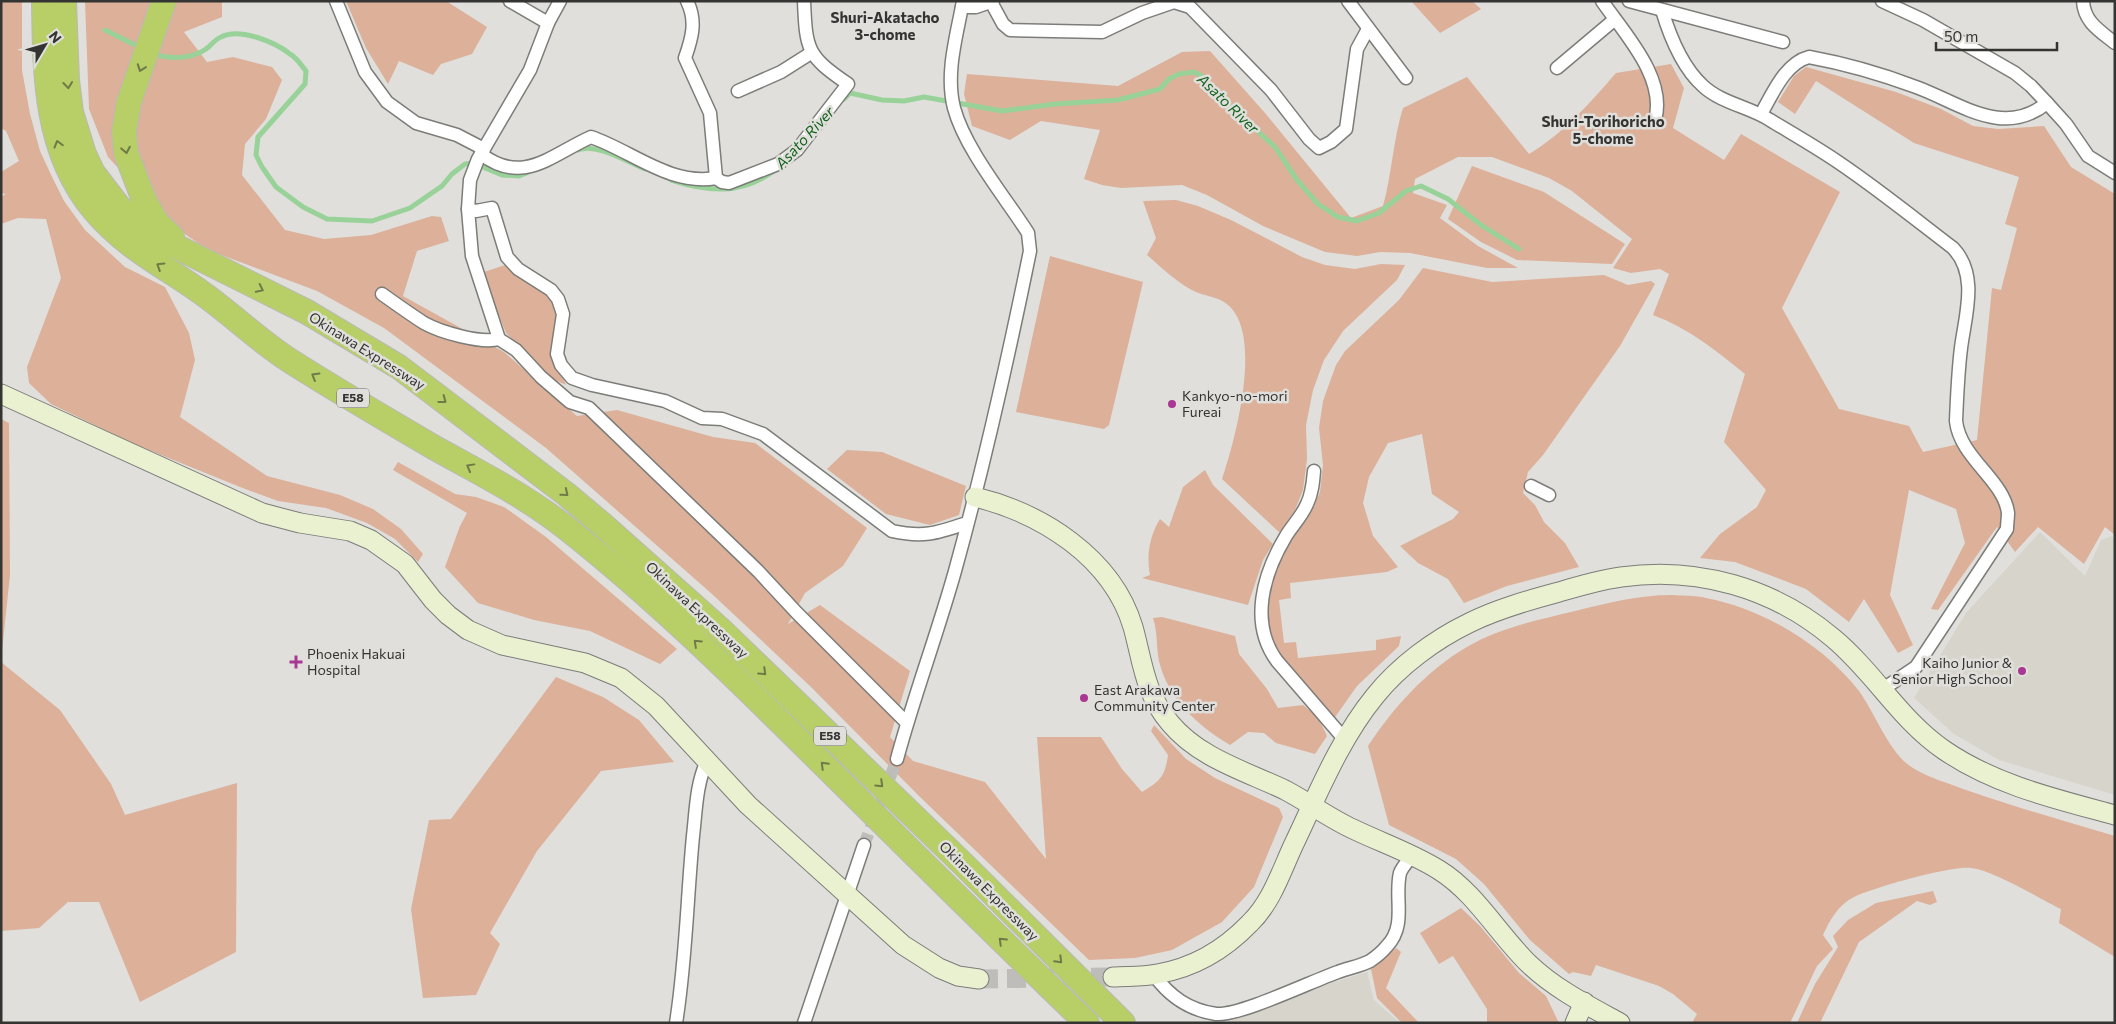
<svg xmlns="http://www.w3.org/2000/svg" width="2116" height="1024" viewBox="0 0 2116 1024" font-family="Commissioner,sans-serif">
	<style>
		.built { fill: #d7d5cb }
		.green { fill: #dcb099 }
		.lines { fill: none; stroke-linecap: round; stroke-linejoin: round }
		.stream { stroke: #99d299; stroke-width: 5 }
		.street-tunnel { stroke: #bebdba; stroke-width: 12; stroke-dasharray: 12 6; stroke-linecap: butt }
		.secondary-tunnel { stroke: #bebdba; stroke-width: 19; stroke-dasharray: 19 9; stroke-linecap: butt }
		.street-casing { stroke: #7c7c79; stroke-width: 15 }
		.secondary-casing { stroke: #7c7c79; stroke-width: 21 }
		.highway-casing { stroke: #babab9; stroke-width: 26 }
		.street { stroke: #fff; stroke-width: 12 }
		.secondary { stroke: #e9f1d1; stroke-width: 19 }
		.highway { stroke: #b7cf66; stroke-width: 24 }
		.oneway { stroke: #6f7a49 }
		.poi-dot { fill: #a93893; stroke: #e0dfdc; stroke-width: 2 }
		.labels { text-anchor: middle; stroke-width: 5; stroke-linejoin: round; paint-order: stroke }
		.shield { fill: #e0dfdc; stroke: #686765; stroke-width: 1 }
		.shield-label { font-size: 12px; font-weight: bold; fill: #343432 }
		.street-label { font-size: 14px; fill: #343432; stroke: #e0dfdc }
		.poi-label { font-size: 14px; fill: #343432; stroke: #e0dfdc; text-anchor: start }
		.neighbourhood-label { font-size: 15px; font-weight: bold; fill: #343432; stroke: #e0dfdc }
		.water-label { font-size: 15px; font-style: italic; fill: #14631d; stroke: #e0dfdc }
	</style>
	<rect width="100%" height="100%" fill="#e0dfdc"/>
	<!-- built -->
	<g class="built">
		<path d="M2040,532L2085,576L2101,540L2112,536L2115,539V795L1999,760L1954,734L1914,698L1966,613Z"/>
		<path d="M1367,972L1374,1000L1400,1023H1226L1289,996Z"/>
	</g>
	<!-- green -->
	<g class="green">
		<path d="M1,1H22V70L30,114L40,151L53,179L64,201L85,230L125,267L165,287L189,333L195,360L180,417L267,476L340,495L373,509L401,529L423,554L418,562L395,539L367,523L326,508L278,501L240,487L134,444L51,404L29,383L27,367L61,278L46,219L18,218L1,224V197L6,194L1,193V172L19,161L6,131L1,128Z"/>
		<path d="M85,1H222V17L184,32L207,62L233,57L272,67L282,80L266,119L245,144L242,175L285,230L324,239L371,235L432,216L441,217L449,241L417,251L403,296L504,352L577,416L617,410L713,437L755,443L867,528L843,566L805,593L788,624L820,605L910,671L890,737L913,761L985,782L1046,859L1037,737H1101L1122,769L1142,792C1160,781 1165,777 1168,755L1151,731L1154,725L1186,759L1215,778L1279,808L1283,817L1254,887L1222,922L1172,950L1135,958L1089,960L919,796L811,687L712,594L546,448L384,328L317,291L208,250L169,223L108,157L89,109Z"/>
		<path d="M346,1H446L487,27L472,54L441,64L433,75L399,61L388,84L366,48Z"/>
		<path d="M1411,1H1472L1481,9L1440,33Z"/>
		<path d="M1210,51L1265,113L1351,218L1383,206C1392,174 1393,140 1403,108L1467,77L1529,154C1564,133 1590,103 1616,73L1671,64L1684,88L1673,128L1724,160L1741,134L1840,192L1782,308L1839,409L1909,426L1923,452L1977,440L1992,288L2001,290L2017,228L2005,224L2019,177L1914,143L1816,81L1795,114L1778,102L1794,76L1806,67L1896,92L1941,109L1973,126L1998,129L2044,126L2071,167L2115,194V535L2105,527L2084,564L2038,527L2015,552L1997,527L1938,610L1931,609L1965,543L1956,509L1909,490L1890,595L1913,645L1898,653L1864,599L1849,622L1806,589L1735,562L1700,558L1720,534L1757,507L1766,490L1724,442L1745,374C1717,351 1688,328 1653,315L1669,274L1660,269L1631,273L1613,268L1632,239L1572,191L1549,178L1492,157H1458L1415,179L1413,193L1447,205L1440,218L1478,246L1518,268H1487L1410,253L1380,252L1357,256L1325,252L1263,226L1207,195L1182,185L1121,188L1102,185L1084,179L1100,130L1041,121L1010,140L972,126L964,94L967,74L1118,86L1182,52Z"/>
		<path d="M1472,166L1544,192L1625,244L1612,264L1517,260L1481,242L1448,219Z"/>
		<path d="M1176,200L1198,206L1231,220L1302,257L1325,265L1355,269L1381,264L1405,265L1397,280L1343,331L1324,360L1313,390L1306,425L1307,459L1303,490L1295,510L1280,533L1222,479C1235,441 1266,328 1224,302C1215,296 1202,296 1192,290C1176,282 1161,267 1147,255L1156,238L1143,201Z"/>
		<path d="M1050,256L1143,282L1109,425L1104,429L1016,412Z"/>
		<path d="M505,265L533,283L558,304L552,353L566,385L551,378L506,333L481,273Z"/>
		<path d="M1423,268L1492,282L1604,275L1628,285L1651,281L1655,284L1620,346L1543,455L1528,472L1523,493L1535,505L1544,522L1565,543L1579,567L1507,586L1464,603L1448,579L1418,563L1400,546L1453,519L1459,512L1432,494L1422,434L1388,443L1369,477L1363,503L1373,536L1398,567L1387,572L1290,583L1291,598L1279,600L1284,643L1296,642L1298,658L1376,650V640L1401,636L1399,646L1357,686L1333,720L1280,661L1270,642L1266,606L1268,588L1286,544L1311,512L1320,492L1323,465L1319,428L1323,401L1336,365L1345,351L1399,300Z"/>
		<path d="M1,419L9,423L10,575L1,660Z"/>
		<path d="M847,450L882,452L966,486L959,515L930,525L886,514L827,469Z"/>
		<path d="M398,462L455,494L476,497L504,507L546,537L677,649L660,664L590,631L534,620L478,603L445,567L460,526L467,513L393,470Z"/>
		<path d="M1205,470L1213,485L1273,544L1263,560L1248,605L1142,578L1150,575C1146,555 1150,535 1160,519L1169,527L1183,487Z"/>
		<path d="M1672,595C1683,596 1695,595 1706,598C1764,609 1823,645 1859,691C1875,713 1890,755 1913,768C1929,778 1948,783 1966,790C2015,807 2065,821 2115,836V957L2059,923L2061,909C2040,899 1993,870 1971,868C1952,865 1872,888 1854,897C1838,905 1830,920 1823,935L1833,949L1817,966L1790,1023H1692L1697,1014L1673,994L1659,986L1596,965L1591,976L1573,972L1569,974L1530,940L1484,884L1456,859L1389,825L1368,746C1393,708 1427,670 1467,647C1499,628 1538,620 1575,611C1607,603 1638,595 1672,595Z"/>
		<path d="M1162,617L1235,636L1239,654L1267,689L1278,708L1303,705L1318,717L1327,736L1315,754L1276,743L1264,733L1248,732L1230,745C1198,726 1168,699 1159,661C1156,647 1158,633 1153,618Z"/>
		<path d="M1,662L60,710L111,784L125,815L237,783L236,952L140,1002L99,902H68L39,928L1,931Z"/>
		<path d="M556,677L603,697L639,720L674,762L601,771L537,851L490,933L500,944L476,995L423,998L411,909L429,820L451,819Z"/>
		<path d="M1933,891L1937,902L1930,905L1917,901L1859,942L1820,1023H1797L1815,984L1838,947L1833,936L1848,920L1876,903Z"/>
		<path d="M1461,908L1480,926L1519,973L1546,996L1559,1023H1487V1009L1453,956L1439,964L1420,933Z"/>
		<path d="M1396,948L1401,952L1386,988L1419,1023H1402L1377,998L1371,969Z"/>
	</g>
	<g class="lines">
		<!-- stream -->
		<g class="stream">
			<path d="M105,30L141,48"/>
			<path d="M153,53C168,60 192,59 206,49C211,46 215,39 221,37C239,27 275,42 290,54C297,58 301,65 306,71L305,84L258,137L256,155L262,167L276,187L303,207L327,219L372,221L410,208L442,186L452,174L465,164L473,163L502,175L519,176L529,172"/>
			<path d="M844,99L850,93L882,100L904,101L924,97L1002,111L1055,104L1118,100L1160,89L1169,79L1179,74L1194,72L1202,76L1241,119L1252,126L1275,147L1297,180L1318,204L1338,217L1357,221L1379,213L1406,191L1421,186L1448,199L1481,225L1519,249"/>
			<path d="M578,150C596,142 627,162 645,169"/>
			<path d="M671,180C709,192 740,195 774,171"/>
		</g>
		<!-- street-tunnel -->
		<path class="street-tunnel" d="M864,845L897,759"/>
		<!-- secondary-tunnel -->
		<path class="secondary-tunnel" d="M979,979L1113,977"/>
		<defs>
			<g id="street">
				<path d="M336,1L365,72L387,102L416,123L457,135L484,149"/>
				<path d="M510,1L548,23"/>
				<path d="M560,1L548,23L530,70L478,159L470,180L468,209L472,256L499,339L516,350L541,377L570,402L589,408L758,571L797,613L907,723"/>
				<path d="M687,1C697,21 692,38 685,58L710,113L716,178"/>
				<path d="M1348,1L1406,78"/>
				<path d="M1602,1C1624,33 1667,78 1655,120"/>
				<path d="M1629,1L1783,42"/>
				<path d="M1882,1L1923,20L2015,73L2031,86L2047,103L2066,124L2088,156L2115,173"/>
				<path d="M2083,1C2084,22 2100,31 2115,43"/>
				<path d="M991,2L1003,24L1010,30L1102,32L1142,13L1174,2L1190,7L1271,90L1309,139L1319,148L1331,142L1346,129L1357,49L1368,29"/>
				<path d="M962,7H976L993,1"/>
				<path d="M1662,10C1670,37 1682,67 1703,86C1721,103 1750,107 1770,120C1793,134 1816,147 1838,162C1878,189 1915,219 1953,248C1979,275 1965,316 1961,348C1958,372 1957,397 1956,421C1960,458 2004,480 2008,513C2008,518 2007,524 2007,529L1916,667L1883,689"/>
				<path d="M1557,68L1614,20"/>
				<path d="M738,91L781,72L811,53"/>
				<path d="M1761,114C1772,95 1785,63 1809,57C1842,63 1884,75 1916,87C1958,102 2003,139 2047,103"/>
				<path d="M481,154C523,186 551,155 591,137C632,151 670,186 716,178L722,182L729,183L778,164L797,150L848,84C807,56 806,50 804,1"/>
				<path d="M468,209L476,211L492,208L507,257L518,269L551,290L558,299L563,314L557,354L561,365L572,378L592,385L665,401L702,418L722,419L763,434L892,531C924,538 937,533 967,523"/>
				<path d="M382,294C396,304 410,314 424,323C440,332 481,344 499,339"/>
				<path d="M1314,471C1313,483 1312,494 1307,504C1302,516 1292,526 1286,536C1263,574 1249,623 1277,661L1346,741"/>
				<path d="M1531,486L1549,495"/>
				<path d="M897,759C914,696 937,635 955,571C984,466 1008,359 1030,251L1028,233C1005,197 965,149 954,108C945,73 957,35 963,1"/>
				<path d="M1154,975C1170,997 1189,1010 1216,1014C1240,1016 1312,981 1338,972C1348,968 1361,966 1370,961C1376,957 1383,951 1387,946C1407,925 1394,898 1400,873C1402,867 1409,860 1413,854"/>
				<path d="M676,1023C686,961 687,898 693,836C696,811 696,784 707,761"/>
				<path d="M804,1023L864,845"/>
			</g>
			<g id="secondary">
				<path d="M1,394L262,513L300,523L350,531L371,540L405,564L433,600L448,615L468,630L502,645L585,663L621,678L656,706L748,805L903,945L939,968L958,976L979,979"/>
				<path d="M975,497C1041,513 1112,557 1133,627C1143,663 1144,692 1170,723C1199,758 1245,771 1285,790C1308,802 1329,818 1353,829C1382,843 1412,853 1439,870C1476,893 1498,934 1529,964C1555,989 1589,1006 1620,1023"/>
				<path d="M1113,977C1128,976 1143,977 1157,974C1193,968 1225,949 1250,923C1271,903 1281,872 1293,846C1317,796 1339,740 1375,696C1399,666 1434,640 1469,623C1497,609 1529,600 1559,592C1579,586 1600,580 1621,577C1697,566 1774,588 1833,638C1874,672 1900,720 1944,750C1995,785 2056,799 2115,815"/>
				<path d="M1575,1023L1584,1002"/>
			</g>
			<g id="highway">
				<path d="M44,1C45,75 45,151 94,210C126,248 163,265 202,293C233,315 260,342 292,362C339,392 387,420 435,448C480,473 524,495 565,527C658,600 743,685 827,768C913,853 999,939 1087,1023"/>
				<path d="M64,1L67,80L71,112L84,154L93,173L119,207L155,236L307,312L399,367L566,494L603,525L722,631L962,863L1123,1023"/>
				<path d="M164,1L129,102L124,131L126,153L144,200L157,223L172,237"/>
			</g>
		</defs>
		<!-- street casing -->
		<use href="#street" class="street-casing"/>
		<!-- secondary casing -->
		<use href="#secondary" class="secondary-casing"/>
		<!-- highway casing -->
		<use href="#highway" class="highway-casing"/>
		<!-- street -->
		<use href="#street" class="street"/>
		<!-- secondary -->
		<use href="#secondary" class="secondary"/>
		<!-- highway -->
		<use href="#highway" class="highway"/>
	</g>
	<!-- one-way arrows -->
	<defs><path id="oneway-chevron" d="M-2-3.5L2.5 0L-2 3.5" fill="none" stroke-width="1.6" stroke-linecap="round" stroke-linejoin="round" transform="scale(1.25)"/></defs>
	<g class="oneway">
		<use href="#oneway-chevron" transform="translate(141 68) rotate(110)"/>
		<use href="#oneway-chevron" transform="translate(68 85) rotate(84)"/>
		<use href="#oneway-chevron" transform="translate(58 144) rotate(-106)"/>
		<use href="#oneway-chevron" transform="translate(126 150) rotate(79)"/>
		<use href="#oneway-chevron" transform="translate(160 266) rotate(-148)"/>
		<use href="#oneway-chevron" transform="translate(260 289) rotate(26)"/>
		<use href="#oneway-chevron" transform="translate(315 376) rotate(-149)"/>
		<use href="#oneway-chevron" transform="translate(443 400) rotate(37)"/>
		<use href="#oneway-chevron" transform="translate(470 467) rotate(-151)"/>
		<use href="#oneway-chevron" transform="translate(565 493) rotate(39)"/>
		<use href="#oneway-chevron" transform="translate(697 643) rotate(-137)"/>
		<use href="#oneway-chevron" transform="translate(763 672) rotate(44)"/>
		<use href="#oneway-chevron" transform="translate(824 765) rotate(-135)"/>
		<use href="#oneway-chevron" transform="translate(880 784) rotate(44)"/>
		<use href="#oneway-chevron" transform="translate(1002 941) rotate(-136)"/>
		<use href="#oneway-chevron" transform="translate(1059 960) rotate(45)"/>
	</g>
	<!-- markers -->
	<g class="poi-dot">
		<circle cx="1172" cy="404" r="5"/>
		<path d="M293.5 654.5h5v5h5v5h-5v5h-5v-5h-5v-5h5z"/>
		<circle cx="2022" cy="671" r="5"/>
		<circle cx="1084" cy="698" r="5"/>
	</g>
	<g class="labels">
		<!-- shield labels -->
		<g class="shield">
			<rect x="337" y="388.5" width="32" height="19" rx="4"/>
			<rect x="814" y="726.5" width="32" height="19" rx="4"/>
		</g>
		<g class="shield-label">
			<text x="353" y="402">E58</text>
			<text x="830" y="740">E58</text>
		</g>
		<!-- street labels -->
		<g class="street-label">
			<text transform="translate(367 351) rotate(32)" y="5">Okinawa Expressway</text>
			<text transform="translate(697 610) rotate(43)" y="5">Okinawa Expressway</text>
			<text transform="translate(989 891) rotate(45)" y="5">Okinawa Expressway</text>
		</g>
		<!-- poi labels -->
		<g class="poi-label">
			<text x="1182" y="401">Kankyo-no-mori<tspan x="1182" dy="16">Fureai</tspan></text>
			<text x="307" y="659">Phoenix Hakuai<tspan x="307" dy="16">Hospital</tspan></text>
			<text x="2012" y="668" text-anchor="end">Kaiho Junior &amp;<tspan x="2012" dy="16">Senior High School</tspan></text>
			<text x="1094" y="695">East Arakawa<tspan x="1094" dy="16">Community Center</tspan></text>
		</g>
		<!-- neighbourhood labels -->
		<g class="neighbourhood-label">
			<text x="885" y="23">Shuri-Akatacho<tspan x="885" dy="17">3-chome</tspan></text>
			<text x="1603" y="127">Shuri-Torihoricho<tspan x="1603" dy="17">5-chome</tspan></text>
		</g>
		<!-- water labels -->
		<g class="water-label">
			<text transform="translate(1228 104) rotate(44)" y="5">Asato River</text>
			<text transform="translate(805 138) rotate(-47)" y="5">Asato River</text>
		</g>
	</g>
	<!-- border -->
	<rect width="2116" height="1024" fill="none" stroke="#343432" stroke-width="5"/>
	<!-- north arrow -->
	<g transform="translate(45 45) rotate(52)" stroke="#e0dfdc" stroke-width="4" paint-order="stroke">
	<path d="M0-4L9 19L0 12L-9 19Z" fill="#343432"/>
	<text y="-8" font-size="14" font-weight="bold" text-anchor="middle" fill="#343432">N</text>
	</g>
	<!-- scale -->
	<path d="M1936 42v8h121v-8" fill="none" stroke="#343432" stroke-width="2.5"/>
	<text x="1944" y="42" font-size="15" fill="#343432" stroke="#e0dfdc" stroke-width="4" paint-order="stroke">50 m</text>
</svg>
